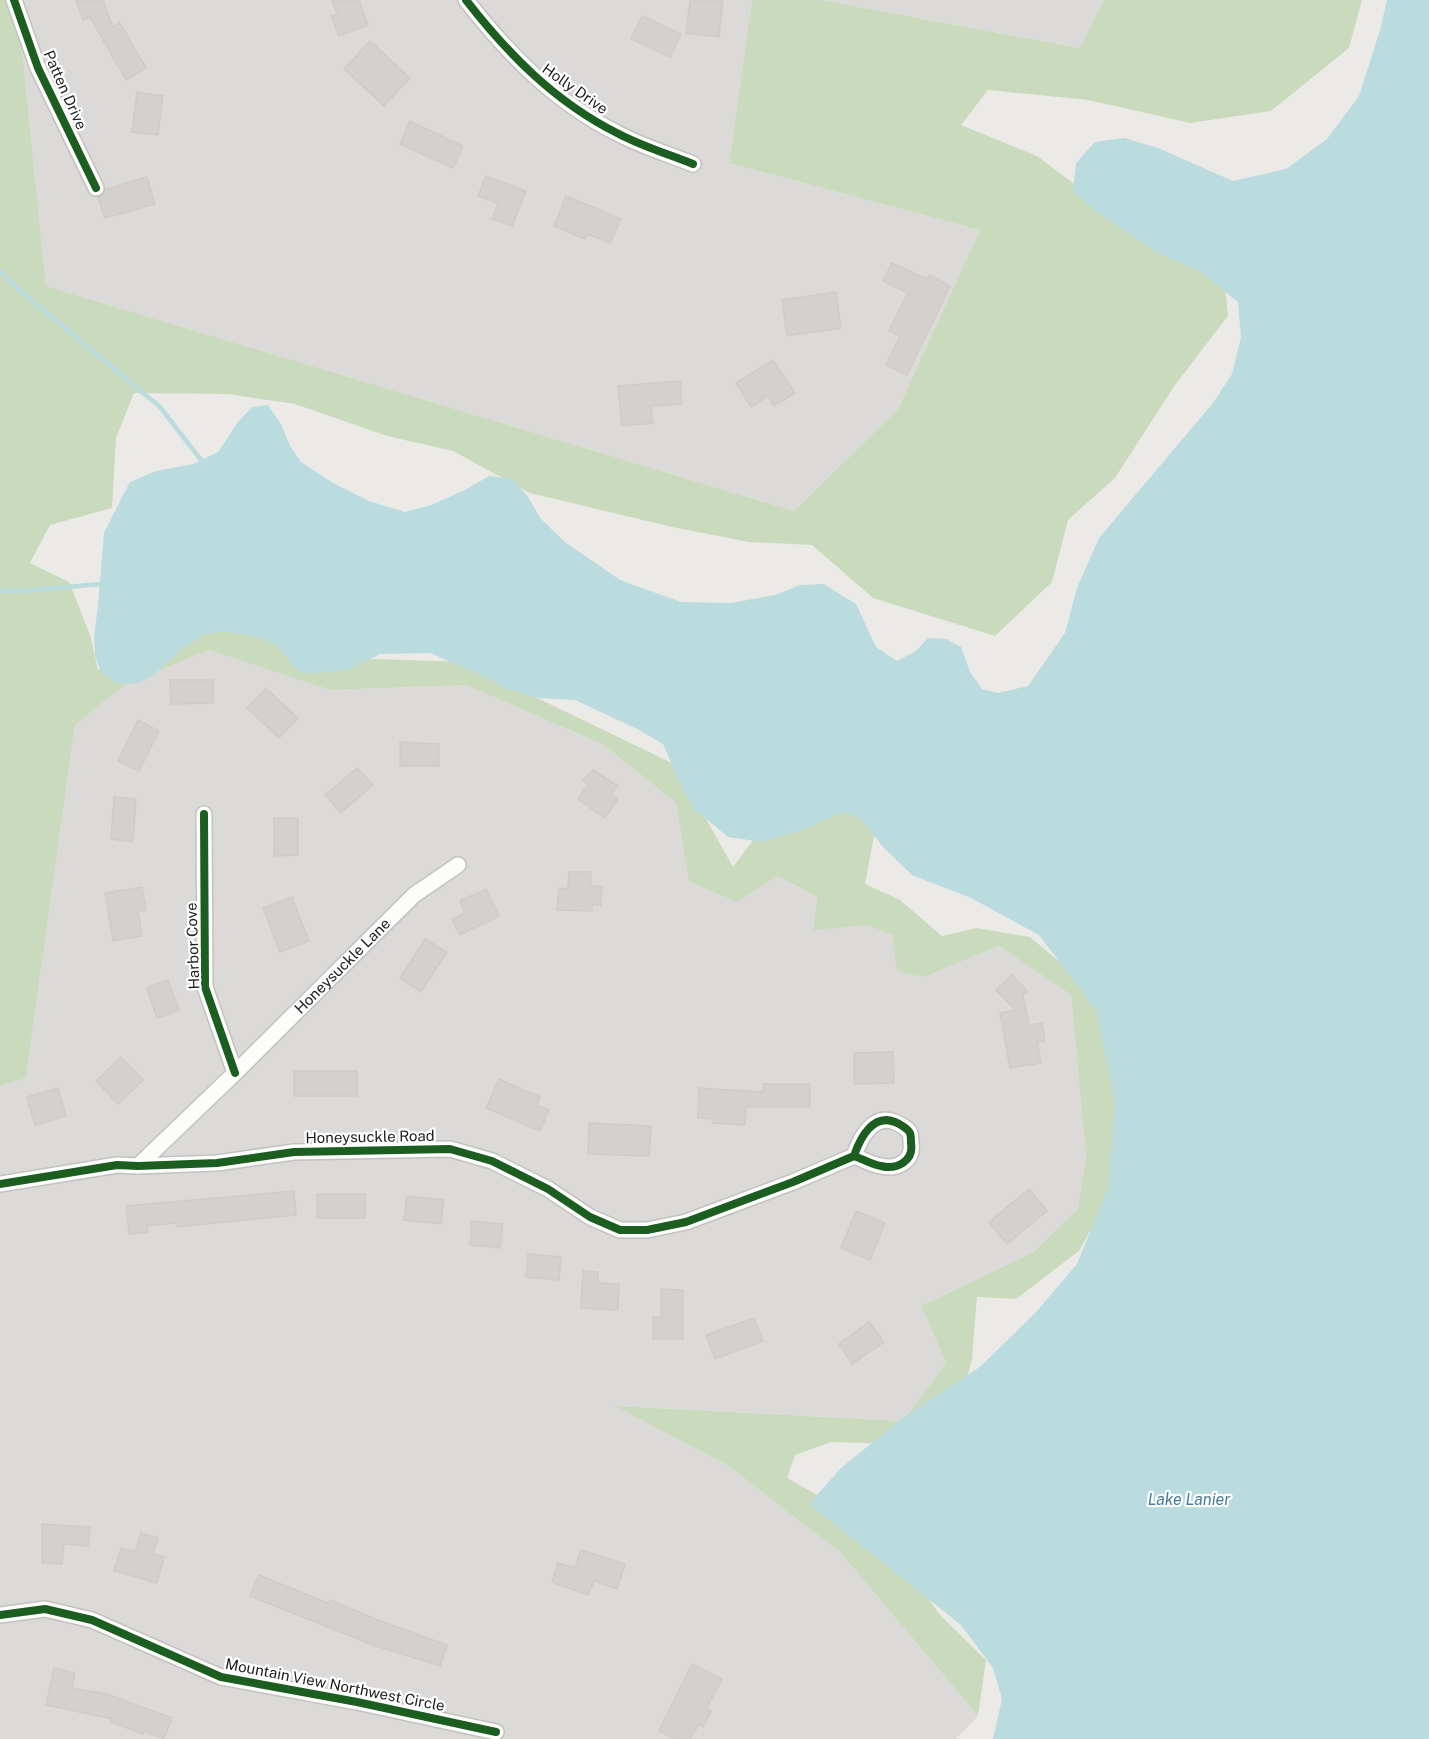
<svg xmlns="http://www.w3.org/2000/svg" width="1429" height="1739" viewBox="0 0 1429 1739" font-family="'Public Sans',sans-serif">
	<style>
		.residential { fill: #dbdad8 }
		.forest { fill: #cadbbd }
		.water { fill: #badcdf }
		.lines { fill: none; stroke-linecap: round; stroke-linejoin: round }
		.stream { stroke: #badcdf; stroke-width: 4.5 }
		.building { fill: #d3d0ce; stroke: #cfcbc8; stroke-width: 1.5 }
		.street-casing { stroke: #c3c2c1; stroke-width: 18 }
		.street { stroke: #fcfcfb; stroke-width: 15 }
		.cycleway-casing { stroke: #fff; stroke-width: 11 }
		.cycleway { stroke: #1b5e20; stroke-width: 8 }
		.labels { text-anchor: middle; stroke-width: 4.5; stroke-linejoin: round; paint-order: stroke }
		.street-label { font-size: 15px; fill: #1e1e1e; stroke: #fff }
		.water-label { font-size: 16px; font-style: italic; fill: #467b9c; stroke: #fff }
	</style>
	<rect width="100%" height="100%" fill="#eceae7"/>
	<!-- residential -->
	<g class="residential">
		<path d="M17,0H752L729,163L980,230L898,409L794,511L46,286Z"/>
		<path d="M822,0H1104L1081,48Z"/>
		<path d="M209,650L330,690L466,685L604,745L676,803L689,882L737,902L778,876L817,897L813,929L867,925L892,935L924,977L999,946L1071,995L1086,1157L1078,1210L1034,1252L921,1306L946,1363L903,1421L616,1406L727,1465L841,1553L978,1716L956,1739H0V1086L26,1078L75,725L126,684Z"/>
	</g>
	<!-- forest -->
	<path class="forest" d="M0,0H17L46,286L794,511L898,409L980,230L729,163L752,0H822L1080,48L1104,0H1362L1349,48L1271,111L1190,123L1088,100L988,90L961,125L1037,156L1105,207L1223,265L1228,316L1175,385L1115,478L1068,520L1052,582L995,636L873,598L812,545L749,542L672,527L530,493L453,451L387,436L295,404L228,394L134,393L116,438L112,508L50,525L30,563L69,582L90,635L98,670L169,632L268,622L303,657L472,662L529,694L676,765L733,867L762,828L814,793L878,815L865,884L900,900L942,936L976,928L1030,937L1117,1010L1119,1127L1116,1184L1079,1251L1016,1299L977,1297L972,1359L959,1409L902,1444L831,1442L795,1455L787,1478L825,1499L893,1550L940,1615L986,1660L978,1716L841,1553L727,1465L615,1406L903,1421L946,1363L921,1306L1034,1252L1078,1209L1086,1157L1071,995L999,946L924,977L897,971L892,935L867,925L813,930L817,897L778,876L737,902L689,882L676,803L604,745L466,685L330,690L209,650L126,684L75,725L26,1078L0,1086Z"/>
	<!-- water -->
	<path class="water" d="M1387,0H1429V1739H993L1002,1699L993,1668L961,1625L809,1504L841,1468L900,1420L981,1366L1036,1312L1077,1264L1108,1188L1115,1103L1096,1010L1039,935L971,898L912,875L883,847L861,819L844,812L799,831L762,842L728,837L694,809L678,779L663,744L637,729L575,700L539,698L507,689L488,678L430,653L380,654L348,670L308,674L297,670L277,646L259,637L224,631L206,634L182,649L152,676L139,683L124,684L112,681L101,672L95,656L94,636L98,605L104,533L121,499L130,482L156,471L193,464L218,452L238,422L252,407L268,405L281,424L290,446L301,462L333,483L369,501L405,512L431,505L465,490L489,476L513,479L528,497L541,519L565,542L620,580L681,602L731,603L775,595L800,585L824,584L856,604L876,647L897,661L916,651L928,638L946,639L961,647L970,672L982,689L998,693L1028,686L1065,633L1077,588L1099,538L1213,403L1232,374L1241,337L1238,302L1201,272L1158,253L1100,214L1073,192L1076,163L1095,142L1124,138L1158,148L1233,181L1286,169L1327,139L1359,96L1380,30Z"/>
	<g class="lines">
		<!-- stream -->
		<g class="stream">
			<path d="M0,271L19,290L160,407L201,460"/>
			<path d="M0,591H22L100,584"/>
		</g>
	</g>
	<!-- building -->
	<g class="building">
		<path d="M76,0H103L113,27L120,23L146,68L126,80L90,17L83,20Z"/>
		<path d="M332,0H359L368,25L339,36L331,16L337,14Z"/>
		<path d="M690,0H723L719,37L686,33Z"/>
		<path d="M642,16L681,34L670,57L631,39Z"/>
		<path d="M370,41L410,78L384,106L344,69Z"/>
		<path d="M137,92L163,96L158,135L132,132Z"/>
		<path d="M410,121L463,146L453,168L400,144Z"/>
		<path d="M486,176L526,191L512,226L492,219L498,203L478,196Z"/>
		<path d="M147,177L155,204L105,218L98,197L104,194L106,189Z"/>
		<path d="M566,196L621,219L610,243L588,234L585,239L554,226Z"/>
		<path d="M892,263L927,279L929,275L950,286L907,375L886,365L900,336L889,331L908,293L883,281Z"/>
		<path d="M836,292L841,328L787,336L782,300Z"/>
		<path d="M773,360L795,393L774,406L768,396L751,407L736,383Z"/>
		<path d="M680,381L682,404L651,406L653,423L622,426L618,386Z"/>
		<path d="M170,680H213V703L171,704Z"/>
		<path d="M266,688L298,718L279,738L247,708Z"/>
		<path d="M138,720L159,731L139,771L118,761Z"/>
		<path d="M400,742L439,744V766H400Z"/>
		<path d="M357,768L373,785L341,813L325,795Z"/>
		<path d="M593,770L618,786L611,794L618,799L605,818L578,799L588,785L583,781Z"/>
		<path d="M114,797L136,799L133,842L111,839Z"/>
		<path d="M274,818H298V855L274,856Z"/>
		<path d="M569,872H591V886L602,887L601,905H592V911L557,910L559,888L568,889Z"/>
		<path d="M142,887L146,910L138,911L142,936L113,941L105,893Z"/>
		<path d="M486,889L499,916L460,935L452,919L465,913L460,901Z"/>
		<path d="M292,897L309,941L280,952L263,908Z"/>
		<path d="M425,939L447,952L421,992L400,978Z"/>
		<path d="M1012,975L1027,991L1023,995L1029,1025L1042,1023L1045,1041L1037,1042L1041,1063L1010,1068L1000,1013L1016,1010L996,990Z"/>
		<path d="M168,980L179,1010L157,1018L147,988Z"/>
		<path d="M893,1052L894,1083L854,1084V1053Z"/>
		<path d="M121,1057L143,1080L118,1104L96,1081Z"/>
		<rect x="294" y="1071" width="63" height="25"/>
		<path d="M499,1079L540,1097L537,1105L549,1110L540,1131L486,1108Z"/>
		<path d="M763,1084H810V1107H746L745,1125L712,1123L713,1119L698,1118L699,1088L763,1092Z"/>
		<path d="M58,1088L66,1116L35,1125L27,1097Z"/>
		<path d="M589,1123L651,1126L649,1156L588,1154Z"/>
		<path d="M1029,1189L1047,1211L1007,1244L989,1222Z"/>
		<path d="M294,1191L296,1215L177,1227V1223L147,1226L148,1232L129,1234L126,1206Z"/>
		<rect x="317" y="1194" width="48" height="24"/>
		<path d="M407,1196L444,1200L441,1224L404,1220Z"/>
		<path d="M856,1211L885,1223L870,1260L841,1248Z"/>
		<path d="M472,1221L503,1224L500,1248L470,1245Z"/>
		<path d="M528,1254L561,1257L559,1280L526,1277Z"/>
		<path d="M583,1271L598,1272V1283L619,1284L618,1310L581,1308Z"/>
		<path d="M661,1289L683,1290V1339H653V1317H661Z"/>
		<path d="M754,1318L763,1341L715,1359L706,1335Z"/>
		<path d="M869,1322L884,1342L852,1364L839,1344Z"/>
		<path d="M42,1524L90,1527L88,1546L64,1544L62,1564L42,1563Z"/>
		<path d="M141,1533L158,1538L153,1554L164,1557L157,1583L114,1571L121,1548L135,1552Z"/>
		<path d="M581,1550L625,1564L617,1589L594,1581L588,1595L552,1582L558,1563L575,1568Z"/>
		<path d="M259,1575L328,1603L330,1600L383,1622L447,1645L440,1666L373,1645L250,1596Z"/>
		<path d="M692,1664L722,1679L706,1709L711,1711L703,1727L699,1724L690,1739H675L659,1731Z"/>
		<path d="M54,1668L75,1673L72,1688L107,1694L172,1718L164,1739L144,1731L143,1734L111,1722L112,1719L46,1705Z"/>
	</g>
	<g class="lines">
		<defs>
			<g id="street">
				<path d="M14,0L38,68L96,188"/>
				<path d="M466,0C508,54 555,102 617,133C641,146 668,154 693,164"/>
				<path d="M204,814L205,987L235,1073"/>
				<path id="s1" d="M138,1166L235,1073L414,895L458,865"/>
				<path d="M0,1184L117,1165L138,1166L217,1163L294,1152L450,1149L492,1161L548,1189L590,1217L620,1230H647L686,1222L793,1182L854,1156C863,1159 872,1165 881,1166C897,1170 914,1161 911,1143C911,1140 911,1136 910,1133C908,1129 900,1124 895,1122C873,1113 860,1138 854,1156"/>
				<path d="M0,1615L45,1609L92,1620L221,1677L357,1702L496,1732"/>
			</g>
		</defs>
		<!-- street casing -->
		<use href="#street" class="street-casing"/>
		<!-- street -->
		<use href="#street" class="street"/>
		<defs>
			<g id="cycleway">
				<path d="M14,0L38,68L96,188"/>
				<path d="M466,0C508,54 555,102 617,133C641,146 668,154 693,164"/>
				<path d="M204,814L205,987L235,1073"/>
				<path d="M0,1184L117,1165L138,1166L217,1163L294,1152L450,1149L492,1161L548,1189L590,1217L620,1230H647L686,1222L793,1182L854,1156C863,1159 872,1165 881,1166C897,1170 914,1161 911,1143C911,1140 911,1136 910,1133C908,1129 900,1124 895,1122C873,1113 860,1138 854,1156"/>
				<path d="M0,1615L45,1609L92,1620L221,1677L357,1702L496,1732"/>
			</g>
		</defs>
		<!-- cycleway casing -->
		<use href="#cycleway" class="cycleway-casing"/>
		<!-- cycleway -->
		<use href="#cycleway" class="cycleway"/>
	</g>
	<g class="labels">
		<!-- street labels -->
		<g class="street-label">
			<text transform="translate(575 89) rotate(35)" y="5">Holly Drive</text>
			<text transform="translate(65 90) rotate(66)" y="5">Patten Drive</text>
			<text transform="translate(193 946) rotate(-92)" y="5">Harbor Cove</text>
			<text dy="5" stroke="none"><textPath href="#s1" startOffset="286">Honeysuckle Lane</textPath></text>
			<text transform="translate(370 1137) rotate(-1)" y="5">Honeysuckle Road</text>
			<text transform="translate(335 1685) rotate(11)" y="5">Mountain View Northwest Circle</text>
		</g>
		<!-- water labels -->
		<g class="water-label">
			<text x="1189" y="1505">Lake Lanier</text>
		</g>
	</g>
</svg>
